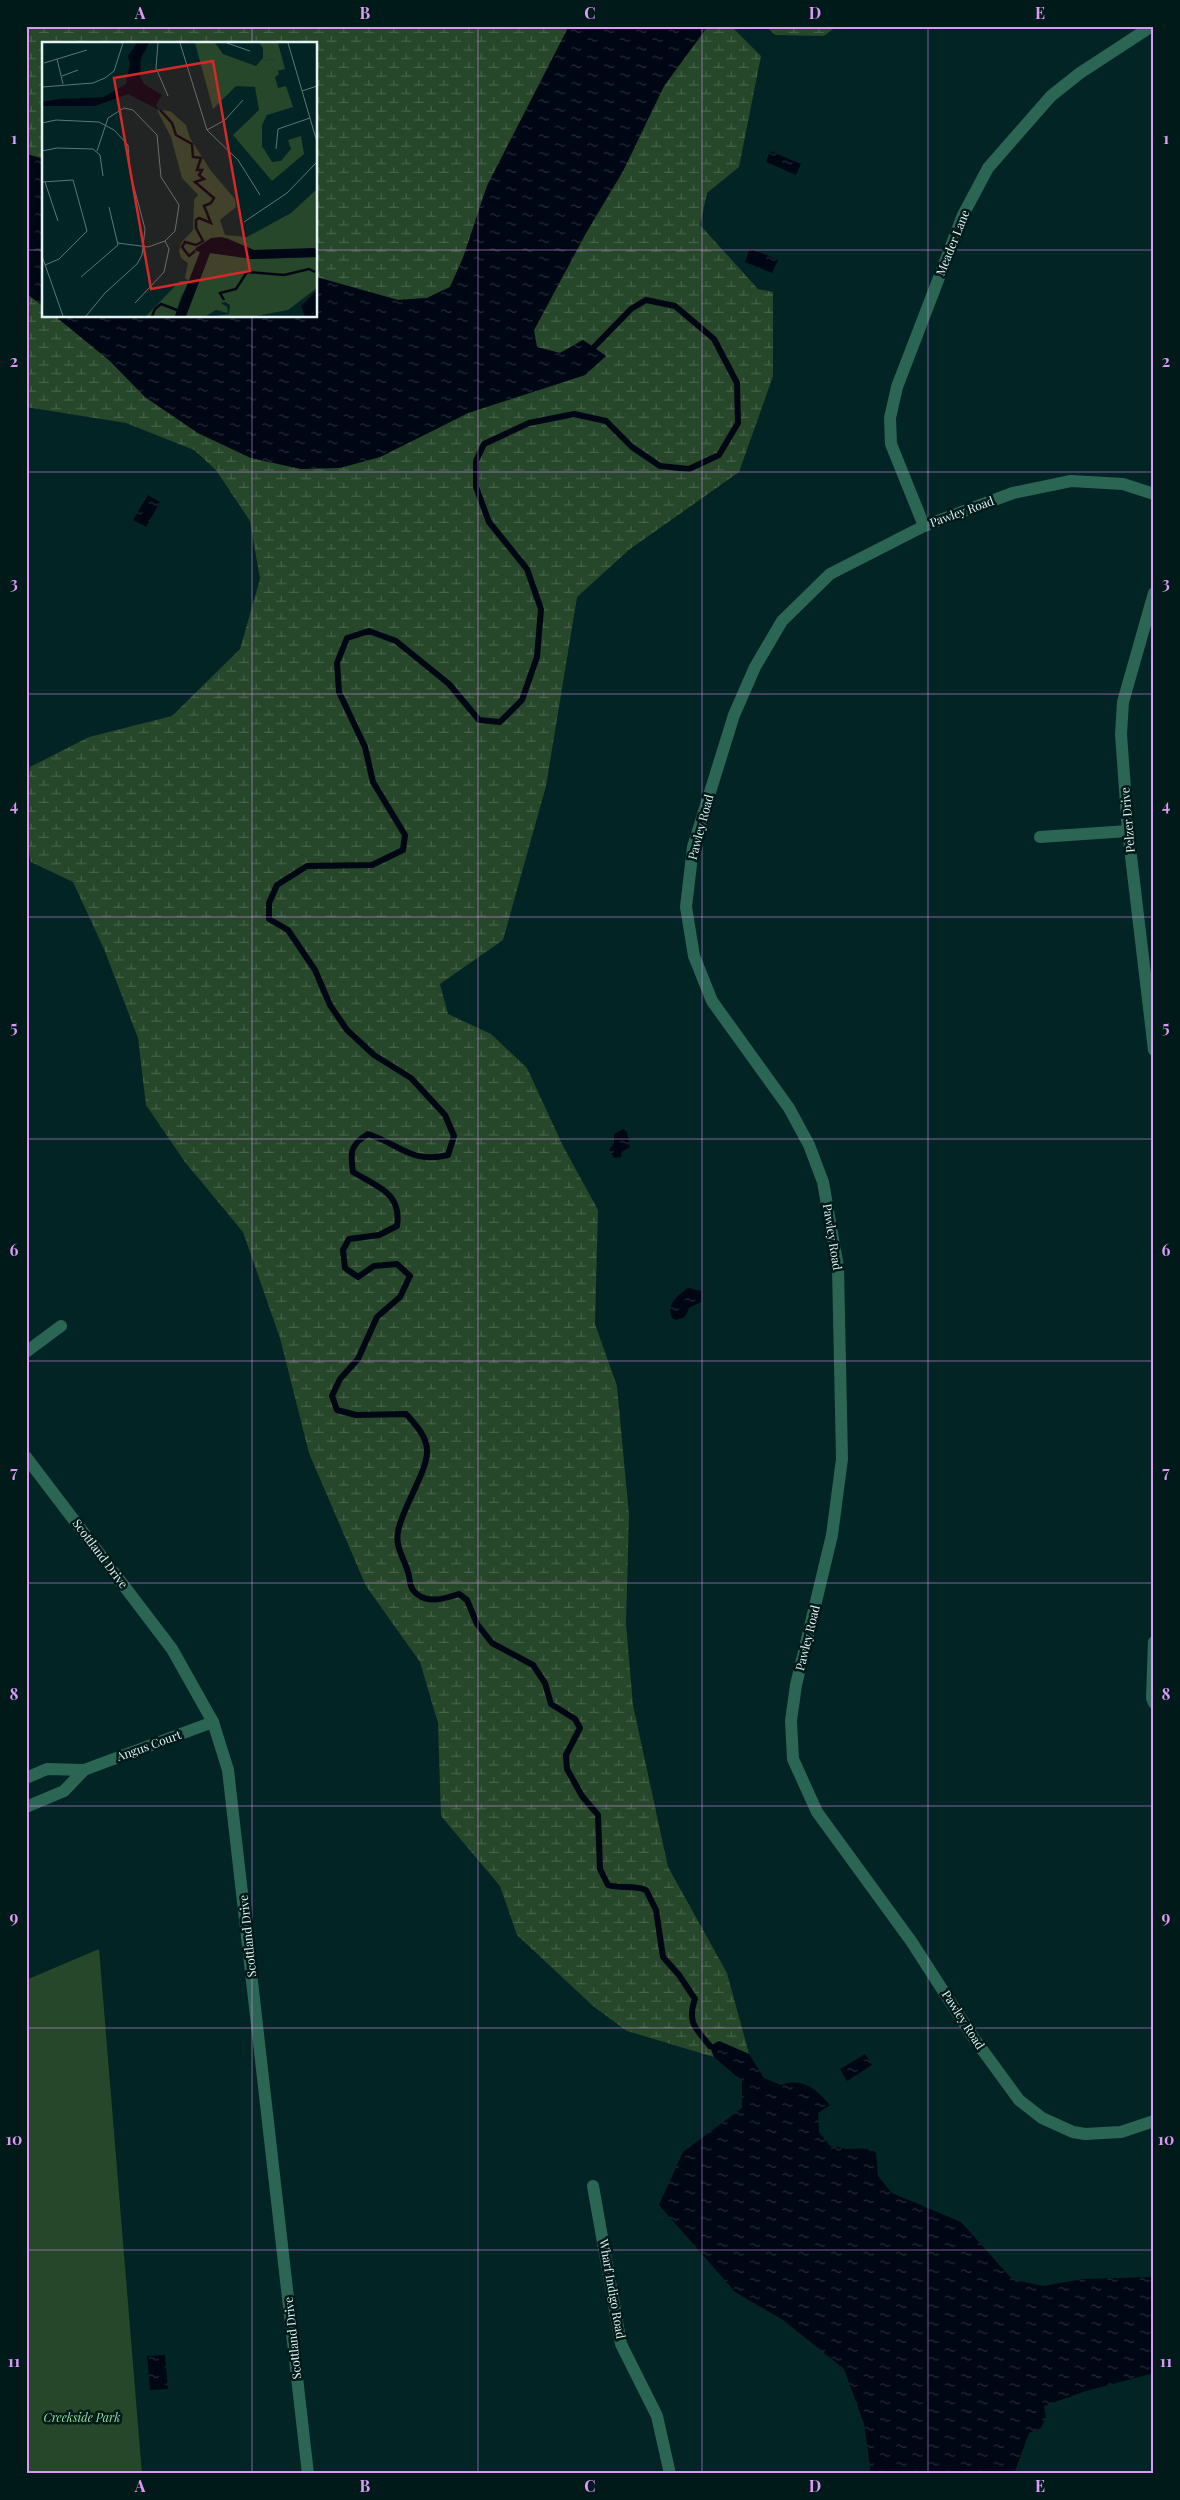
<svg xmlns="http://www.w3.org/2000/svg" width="1180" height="2500" viewBox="0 0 1180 2500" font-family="'Playfair Display',serif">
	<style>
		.green { fill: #27472a }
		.wetland { fill: url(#wetland-marsh) }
		.water { fill: url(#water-ripples) }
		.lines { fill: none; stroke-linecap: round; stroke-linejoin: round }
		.stream { stroke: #000714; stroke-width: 6 }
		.minor { stroke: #2b6654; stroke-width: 12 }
		.grid { fill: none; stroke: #db99f5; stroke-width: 1; stroke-opacity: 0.55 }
		.labels { text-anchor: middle; stroke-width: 5; stroke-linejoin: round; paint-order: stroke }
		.street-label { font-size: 12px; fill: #e1f3f2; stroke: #001a1a }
		.park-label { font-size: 12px; font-style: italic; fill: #94e09b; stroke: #001a1a }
		.inset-river { fill: none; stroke: #000714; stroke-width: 2.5 }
		.inset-road { fill: none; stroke: #5c7776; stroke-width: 1 }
		.view { fill: #d62828; fill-opacity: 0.15; stroke: #d62828; stroke-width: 2.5 }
		.inset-edge { fill: none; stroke: #e1f3f2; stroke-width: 2.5 }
		.neatline { fill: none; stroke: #db99f5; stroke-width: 2 }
		.grid-label { font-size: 16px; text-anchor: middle; font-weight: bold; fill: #db99f5 }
	</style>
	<defs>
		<pattern id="wetland-marsh" width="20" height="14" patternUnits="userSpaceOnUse" patternTransform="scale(1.25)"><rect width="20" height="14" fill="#27472a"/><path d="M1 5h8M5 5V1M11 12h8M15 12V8" fill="none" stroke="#466249"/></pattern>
		<pattern id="water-ripples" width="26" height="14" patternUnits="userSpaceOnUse" patternTransform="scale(1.25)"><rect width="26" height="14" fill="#000714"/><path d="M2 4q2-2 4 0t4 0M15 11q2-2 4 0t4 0" fill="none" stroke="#252c37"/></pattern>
	</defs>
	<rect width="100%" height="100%" fill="#032424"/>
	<!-- green -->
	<path class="green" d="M99,1949L142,2474H26V1980Z"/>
	<!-- wetland -->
	<g class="wetland">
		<path d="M26,26H569L487,186L463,258L450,287L427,298L398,300L316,277V44H44V159L26,154Z"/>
		<path d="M708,26H731L761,56L739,167L707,193L700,225L758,289L773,292V376L739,472L630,549L577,597L546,786L503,940L440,984L448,1014L491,1034L527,1068L563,1146L598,1210L595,1324L617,1386L629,1515L626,1624L633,1705L668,1867L727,1973L749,2054L719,2041L710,2046L714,2057L627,2031L593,2006L517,1935L500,1886L441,1816L438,1723L420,1662L366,1586L309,1453L280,1338L243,1232L185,1162L146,1105L138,1038L104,949L73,882L31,862C23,831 25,798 30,767L89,737L172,716L240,649L260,579L250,521L216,470L194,450L126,423L26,407V293L44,307V316H55L110,361L145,397L198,433L251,458L380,457L468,413L585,375L606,356L583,340L560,353L536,347L534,330L586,233L623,171L664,86Z"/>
		<path d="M766,26H837L824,36L775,35Z"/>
	</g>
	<!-- water -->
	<g class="water">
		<path d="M569,26H708L664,86L623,171L586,233L534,330L537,347L560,353L583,340L606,356L585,375L468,413L380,457L340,468L301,469L251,458L198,433L145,397L110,361L55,316H316V277L398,300L427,298L450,287L463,258L487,186Z"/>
		<path d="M770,151L801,164L796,175L766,162Z"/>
		<path d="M26,154L44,159V307L26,293Z"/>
		<path d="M750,248L778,260L772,273L745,262Z"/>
		<path d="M148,495L160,502L146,527L133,520Z"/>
		<path d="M623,1129L627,1132L630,1147L622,1152L621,1157L614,1158L609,1150L614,1143V1134Z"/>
		<path d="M688,1288L701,1291V1302L689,1308L685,1317L676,1320L672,1318C666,1304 678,1295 688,1288Z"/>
		<path d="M719,2041L749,2054L764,2078L781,2085C803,2077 816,2089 830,2105L818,2113L819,2132L830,2146L847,2149L869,2148L876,2153L878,2176L892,2193L961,2222L1012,2279L1043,2286L1083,2279L1154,2277V2373L1086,2391L1044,2406L1046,2417L1041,2428L1029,2433L1014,2474H871L864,2424L844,2369L783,2320L735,2292L659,2205L683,2152L742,2108V2081L714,2057L710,2046Z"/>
		<path d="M865,2054L872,2065L847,2081L840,2069Z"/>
		<path d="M165,2355L168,2389L150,2390L147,2356Z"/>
	</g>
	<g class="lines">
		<!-- stream -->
		<path class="stream" d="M594,347L631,309L646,300L675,306L714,339L737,383L738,423L719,455L689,469L660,466L632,447L606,421L574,414L529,423L484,444L476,461V487L489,522L527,569L541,609L537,657L522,700L500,722L479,720L449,684L396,641L369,631L347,638L337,663L339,692L365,747L373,782L405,835L403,850L372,865L307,866L277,885L269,903V919L288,930L315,970L330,1005L347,1030L374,1055L411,1078L445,1115L454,1136L448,1155C411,1164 401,1145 368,1134C350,1145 350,1152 353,1172C378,1187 402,1193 397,1226L379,1235L349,1239L343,1250L345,1268L358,1277L374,1266L397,1264L410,1276L400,1297L377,1317L358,1359L340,1379L332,1396L337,1410L356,1415L406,1414C414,1423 426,1435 427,1449C429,1470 401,1509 398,1532C395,1547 404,1558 408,1572C410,1577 409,1585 413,1590C424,1605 444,1599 459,1594L467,1600L477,1624L492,1643L533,1665L545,1683L551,1704L575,1719L580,1728L566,1755L567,1769L582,1796L598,1815L600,1869L608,1885C621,1889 633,1885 646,1890L656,1910L663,1957L679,1975L695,1999C687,2022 695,2028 710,2046"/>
		<!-- minor -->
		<g class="minor">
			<path d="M1154,494L1123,484L1071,481L1013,493L924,526L830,574L782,621L755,667L734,715L693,847L686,907L694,956L712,1001L789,1108L809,1145L823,1182L838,1267L842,1459L832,1535L796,1685L791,1721L793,1759L817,1812L911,1941L973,2037L1019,2100L1042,2118L1073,2132L1085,2134L1121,2132L1154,2121"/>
			<path d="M924,526L891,444L890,418L897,387L963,215L988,168L1051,96L1080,73L1152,26"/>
			<path d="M1154,593L1123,702L1121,734L1128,831L1154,1050"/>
			<path d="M1040,837L1128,831"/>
			<path d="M26,1352L61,1326"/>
			<path d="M26,1457L172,1649L213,1722L228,1770L308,2474"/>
			<path d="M1154,1642L1152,1698L1154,1703"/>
			<path d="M26,1778L47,1769L84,1770L213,1722"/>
			<path d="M26,1807L64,1791L84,1770"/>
			<path d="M593,2186L621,2344L657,2416L670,2474"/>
		</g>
	</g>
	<!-- grid -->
	<path class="grid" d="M252,26V44M478,26V2474M702,26V2474M928,26V2474M26,250H44M316,250H1154M252,316V2474M26,472H1154M26,694H1154M26,917H1154M26,1139H1154M26,1361H1154M26,1583H1154M26,1806H1154M26,2028H1154M26,2250H1154"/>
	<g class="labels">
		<!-- street labels -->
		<g class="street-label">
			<text transform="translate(953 243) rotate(-68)" y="4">Meader Lane</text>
			<text transform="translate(962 512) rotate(-20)" y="4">Pawley Road</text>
			<text transform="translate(1128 820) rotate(-95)" y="4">Pelzer Drive</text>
			<text transform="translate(701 827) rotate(-75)" y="4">Pawley Road</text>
			<text transform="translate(832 1237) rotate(81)" y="4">Pawley Road</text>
			<text transform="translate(100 1554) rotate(53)" y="4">Scottland Drive</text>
			<text transform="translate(808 1638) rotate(-76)" y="4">Pawley Road</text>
			<text transform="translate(149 1746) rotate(-20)" y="4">Angus Court</text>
			<text transform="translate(248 1936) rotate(-96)" y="4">Scottland Drive</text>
			<text transform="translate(963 2020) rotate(57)" y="4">Pawley Road</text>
			<text transform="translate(612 2289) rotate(80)" y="4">Wharf Indigo Road</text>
			<text transform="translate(293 2338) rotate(-96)" y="4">Scottland Drive</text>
		</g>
		<!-- park labels -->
		<g class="park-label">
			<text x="82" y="2422">Creekside Park</text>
		</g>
	</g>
	<!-- overview -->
	<g transform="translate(42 42)">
		<rect width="275" height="275" fill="#032424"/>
		<path d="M153,1H173L181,12L214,24H222V19L232,17L237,32L233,35L236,46L244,44L251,65L225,73L220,83V104L230,120L239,119L249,107L246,98L259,94L262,112L230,139L191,93L217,68L213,45L194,44L171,67Z" fill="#27472a"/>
		<path d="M217,1H236L243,27L235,29L232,17L222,19L223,24H214L221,16V6Z" fill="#27472a"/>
		<path d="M115,68L128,69L144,83L148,96L169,129L193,157L194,165L178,178L183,193L205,195L249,171L275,147V207L212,208L185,196L169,197L153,206L158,210L151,232L146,242L139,255L133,274H104L138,239H147L143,236L146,221L139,216L137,209L139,201L151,188L152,158L156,153L140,136L129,95ZM168,211L211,217L275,215V246L246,268L214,274H174L187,272L188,263L183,260L179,261L185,265L186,271L174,268L164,274H144Z" fill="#27472a"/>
		<path d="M95,1H107L99,16L98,34L102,42L120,53L114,63L117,68L86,52L53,64H0V60L17,57L62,55L84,42L88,22L86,14ZM180,195L212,208L273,206L275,215L211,217L168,211L144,274H133L158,210L152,208L169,196ZM275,248V274H263L259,264Z" fill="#000714"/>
		<path class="inset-river" d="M118,68L130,81L134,93L150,102L151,115L159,116L155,128H160L157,133L162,137L153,140L172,156L169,161L162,164L169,181L157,176L154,178V186L161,199L154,203L143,200L140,205L147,214L153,209M182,258L178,251L194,247L205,230L242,233L267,227L273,230M110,274L113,267L119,262L135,268"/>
		<path class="inset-road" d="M116,1L114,26L126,54M138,1L165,88L196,118L218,153M185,1L208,9M246,1L275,100M15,17L21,42M2,21L45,8M20,34L36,28M0,45L51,41L63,36L72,29L81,1M260,49L275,44M0,81L14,78L57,80L72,88L86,103L88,130L103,187L100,213L95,222L63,251L44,274M165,88L183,78L201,58M234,107L236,87L268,76M0,109L15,106L51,107L58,113L61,134M55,109L66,76L82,66L91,68L115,93L119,135L137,163L133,189L123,199L106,205L76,201M0,140L31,138L45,189L17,217L3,223M3,140L16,179M202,180L245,151L275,120M0,214L21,274M39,235L76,203L67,165M93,261L122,230L127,207L123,199"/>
		<path class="view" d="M171,19L208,229L109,247L72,36Z"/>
		<rect width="275" height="275" class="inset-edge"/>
	</g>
	<!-- border -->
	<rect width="1180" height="2500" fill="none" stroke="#001a1a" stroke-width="55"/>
	<rect x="28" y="28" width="1124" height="2444" class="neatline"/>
	<g class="grid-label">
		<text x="140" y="19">A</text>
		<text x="365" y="19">B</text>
		<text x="590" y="19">C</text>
		<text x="815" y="19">D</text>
		<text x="1040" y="19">E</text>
		<text x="14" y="144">1</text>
		<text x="1166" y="144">1</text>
		<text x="14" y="367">2</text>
		<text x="1166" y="367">2</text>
		<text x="14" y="589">3</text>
		<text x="1166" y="589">3</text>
		<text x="14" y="811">4</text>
		<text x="1166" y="811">4</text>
		<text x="14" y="1033">5</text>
		<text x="1166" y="1033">5</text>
		<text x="14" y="1256">6</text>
		<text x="1166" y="1256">6</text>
		<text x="14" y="1478">7</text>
		<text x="1166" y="1478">7</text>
		<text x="14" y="1700">8</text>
		<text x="1166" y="1700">8</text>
		<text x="14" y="1923">9</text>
		<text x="1166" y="1923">9</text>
		<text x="14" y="2145">10</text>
		<text x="1166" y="2145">10</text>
		<text x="14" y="2367">11</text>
		<text x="1166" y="2367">11</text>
		<text x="140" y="2492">A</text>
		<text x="365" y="2492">B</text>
		<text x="590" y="2492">C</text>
		<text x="815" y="2492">D</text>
		<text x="1040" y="2492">E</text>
	</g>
</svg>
